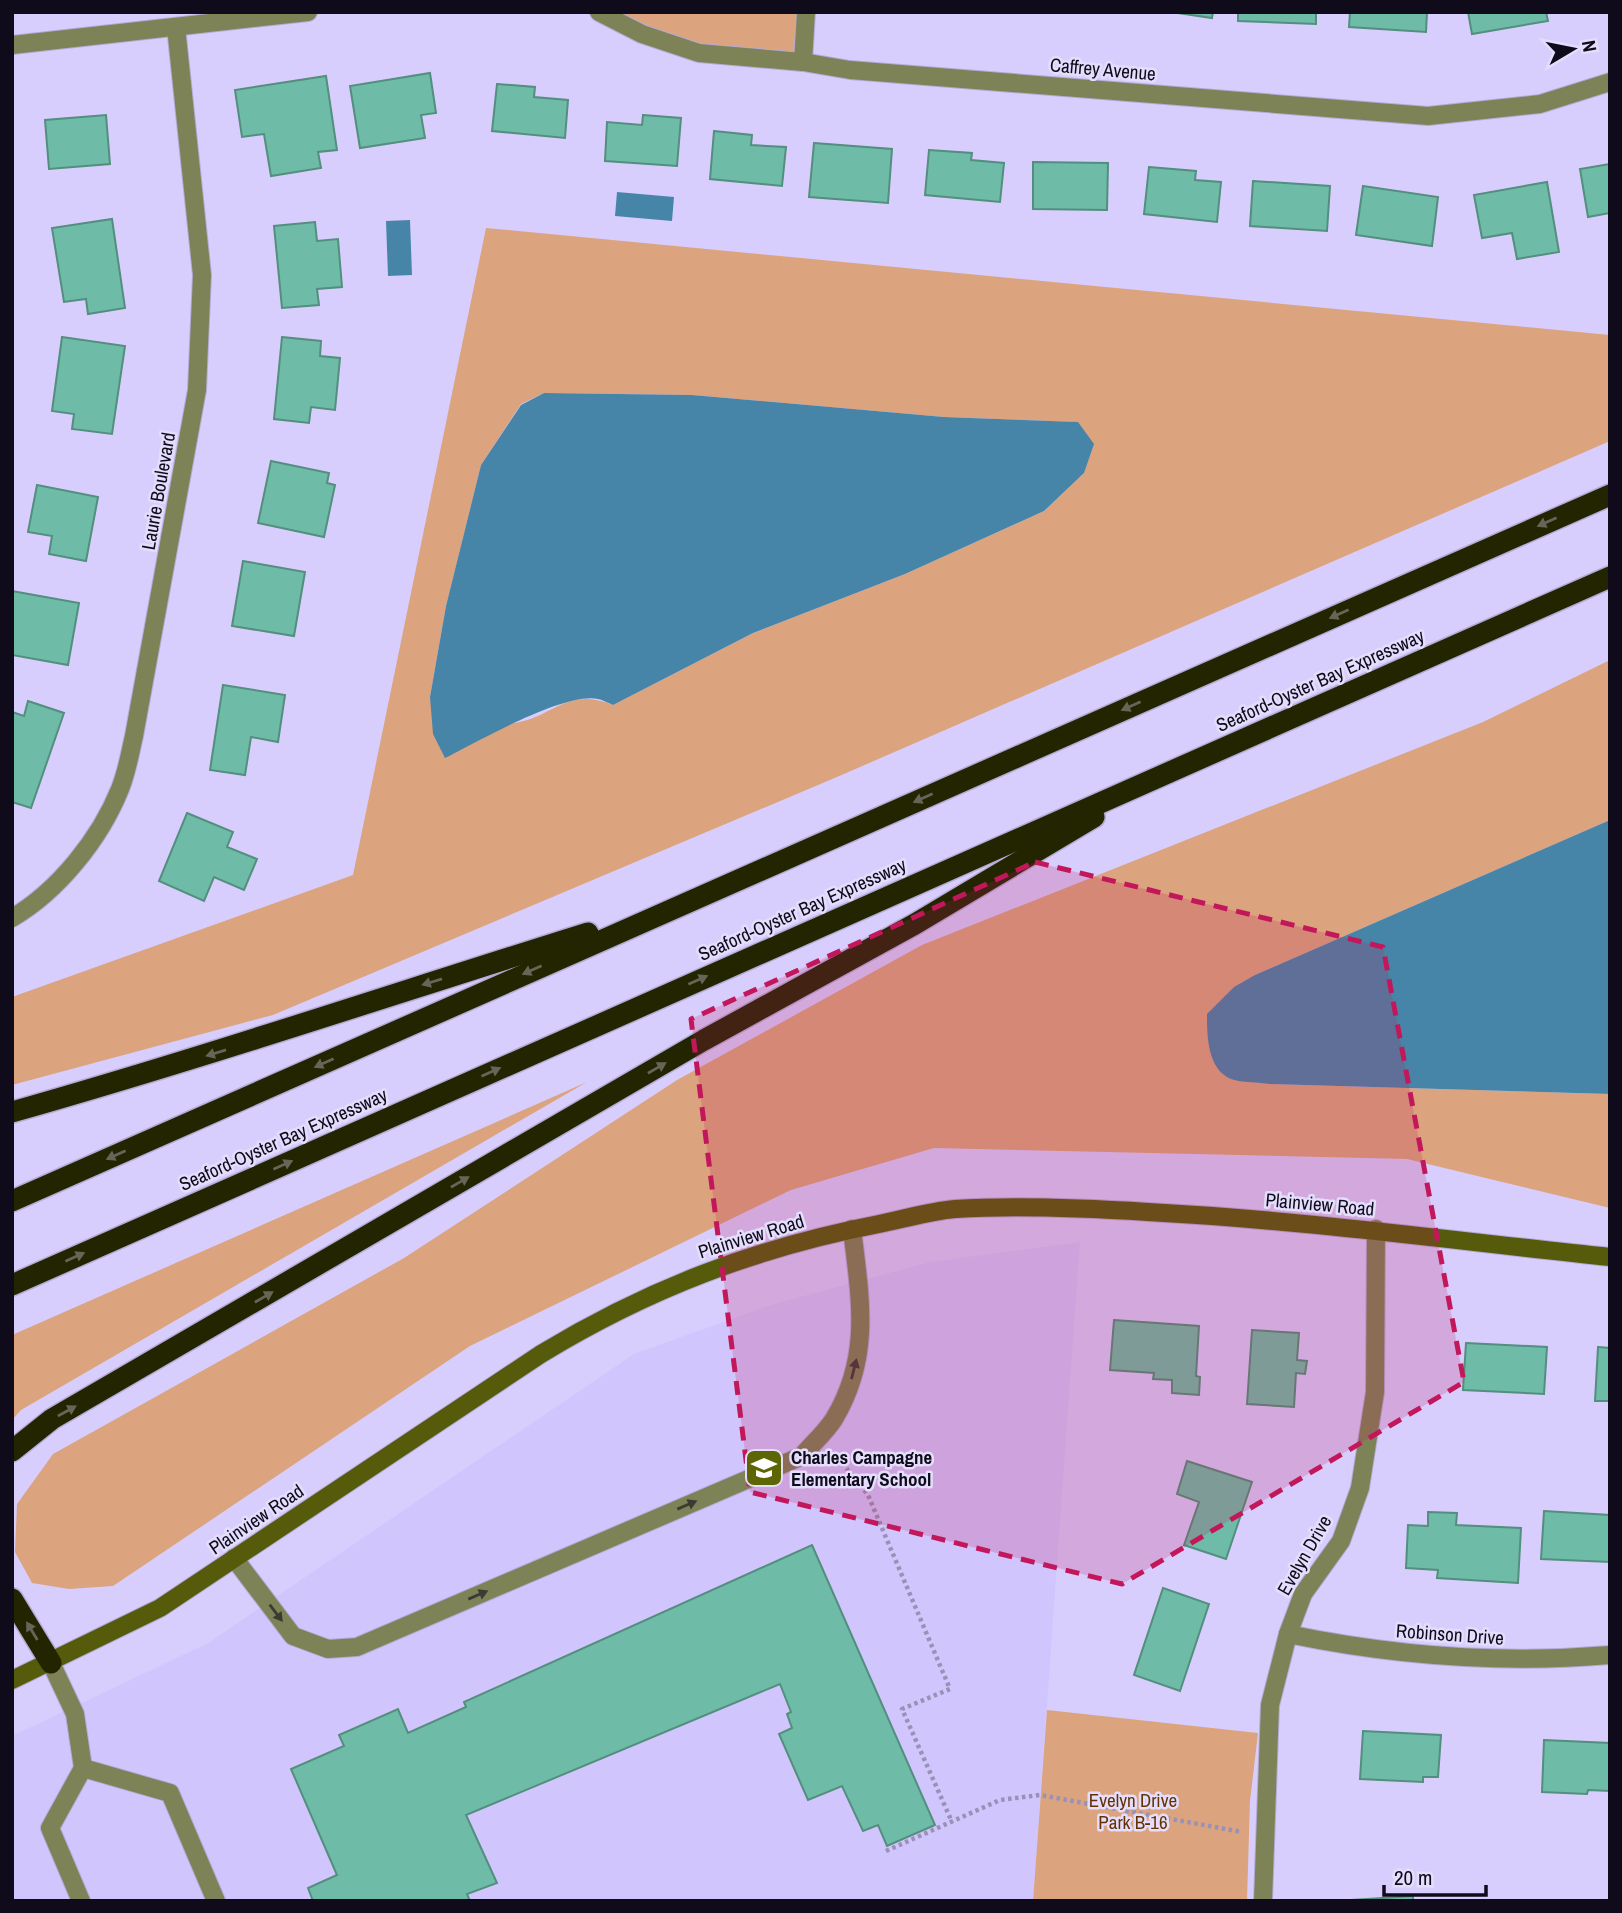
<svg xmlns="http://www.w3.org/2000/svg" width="1622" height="1913" viewBox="0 0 1622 1913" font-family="'Archivo Narrow',sans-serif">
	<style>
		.built { fill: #d1c5fd }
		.green { fill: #dba47f; fill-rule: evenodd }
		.water { fill: #4685a7 }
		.building { fill: #6ebca7; stroke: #538e7e; stroke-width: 2 }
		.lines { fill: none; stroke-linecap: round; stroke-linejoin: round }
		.lane-casing { stroke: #b4abd5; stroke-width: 20 }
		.street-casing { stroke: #b4abd5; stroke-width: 20 }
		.secondary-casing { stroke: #b4abd5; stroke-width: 20 }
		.highway-casing { stroke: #b4abd5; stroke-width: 24 }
		.path { stroke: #9991b6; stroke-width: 4.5; stroke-dasharray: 3.5 3.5; stroke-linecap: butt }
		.lane { stroke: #7d8356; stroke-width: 18 }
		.street { stroke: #7d8356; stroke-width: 18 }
		.secondary { stroke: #555b0a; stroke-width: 18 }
		.highway { stroke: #222500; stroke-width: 21 }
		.oneway { fill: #666658 }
		.oneway2 { fill: #3b3b33 }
		.marked { fill: #c2185b; fill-opacity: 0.2; stroke: #c2185b; stroke-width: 5; stroke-dasharray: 14 9; stroke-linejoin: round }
		.labels { text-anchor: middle; stroke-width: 5; stroke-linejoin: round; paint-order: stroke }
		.street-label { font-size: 19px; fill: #0f0b1b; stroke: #e4defc }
		.poi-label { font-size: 19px; font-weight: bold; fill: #0f0b1b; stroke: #e4defc; text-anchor: start }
		.park-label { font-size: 19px; fill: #653204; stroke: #e4defc }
	</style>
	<rect width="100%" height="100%" fill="#d8cefe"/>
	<!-- built -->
	<path class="built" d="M1080,1242L1033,1901H12V1736L208,1643L634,1354L770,1305L930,1262Z"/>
	<!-- green -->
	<g class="green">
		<path d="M599,12H806L803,62L699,53Z"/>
		<path d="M486,228L1610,335V441L837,777L273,1015L12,1085V997L353,875ZM544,393L692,395L944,417L1077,422L1084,473L1044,511L905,574L753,633L613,705C566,686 553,718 514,723C502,725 445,702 430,697L446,606L481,465L521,404Z"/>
		<path d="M1610,660V820L1255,975L1271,1084L1610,1094V1208L1407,1159L934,1148L791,1190L470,1346L113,1586L69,1589L32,1583L15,1552L17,1504L53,1454L404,1258L677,1080L922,945L1483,722Z"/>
		<path d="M587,1082L21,1410L12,1420V1335Z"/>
		<path d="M1047,1710L1258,1733L1250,1801L1247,1901H1033Z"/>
	</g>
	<!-- water -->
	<g class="water">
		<path d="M617,192L674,197L672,221L615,216Z"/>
		<path d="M410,220L412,275L388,276L386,221Z"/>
		<path d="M544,393L692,395L944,417L1078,422L1094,444L1084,473L1044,511L905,574L753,633L613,705C608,703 603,700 598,699C564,692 477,742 445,758L433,734L430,697L446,606L481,465L521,405Z"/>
		<path d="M1610,820V1094L1270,1084C1259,1082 1242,1083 1231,1079C1207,1069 1207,1035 1207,1014L1234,987L1255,975Z"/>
	</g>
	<!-- building -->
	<g class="building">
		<path d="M1171,12H1213L1212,18Z"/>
		<path d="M1238,12H1316V24L1238,21Z"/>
		<path d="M1350,12H1427L1426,32L1349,27Z"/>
		<path d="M1468,12H1546L1548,21L1472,34Z"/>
		<path d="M430,73L436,113L421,115L425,138L360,148L350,86Z"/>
		<path d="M326,76L337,150L318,152L321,168L271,176L264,134L242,137L235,90Z"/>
		<path d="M497,84L535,87L534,97L568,100L565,138L492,131Z"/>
		<path d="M106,115L110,164L49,169L45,120Z"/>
		<path d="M643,115L681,118L677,166L605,161L607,122L642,125Z"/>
		<path d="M714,131L752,135L751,145L786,147L782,186L710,179Z"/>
		<path d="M814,143L892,149L888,203L809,197Z"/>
		<path d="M929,150L972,153L971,160L1004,163L1000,202L925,195Z"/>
		<path d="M1033,162L1108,163L1107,210L1033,209Z"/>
		<path d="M1610,164V213L1588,217L1580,169Z"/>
		<path d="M1149,167L1196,171L1195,180L1221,182L1217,222L1144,214Z"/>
		<path d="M1253,181L1330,186L1327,231L1250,226Z"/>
		<path d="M1547,182L1559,252L1517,259L1512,233L1482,238L1474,195Z"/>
		<path d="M1363,186L1438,197L1432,246L1356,235Z"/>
		<path d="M112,219L125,308L88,314L86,299L64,302L52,228Z"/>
		<path d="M315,222L317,241L338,239L342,287L317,289L319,305L282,308L274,226Z"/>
		<path d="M62,337L125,346L112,434L72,429L74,414L52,411Z"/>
		<path d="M282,337L321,341L320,356L340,358L335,410L311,407L309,423L274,419Z"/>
		<path d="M271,461L329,473L327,483L335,485L324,537L258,523Z"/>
		<path d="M37,485L98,497L86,561L49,554L52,536L28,532Z"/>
		<path d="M243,561L305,572L294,636L232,626Z"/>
		<path d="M12,591L79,603L68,665L12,655Z"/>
		<path d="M223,685L285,695L278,742L251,737L245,775L210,770Z"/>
		<path d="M28,701L64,713L31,808L12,802V712L24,716Z"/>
		<path d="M187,813L233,832L227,847L257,859L244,890L214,877L204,901L159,881Z"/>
		<path d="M1114,1320L1199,1326L1196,1376L1200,1377L1199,1395L1172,1393V1380L1153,1379L1154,1373L1110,1370Z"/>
		<path d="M1252,1330L1299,1333L1297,1360L1307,1361L1305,1374L1296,1373L1294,1407L1247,1404Z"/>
		<path d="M1466,1343L1547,1347L1544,1394L1463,1390Z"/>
		<path d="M1598,1347L1610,1348V1401H1595Z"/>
		<path d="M1187,1461L1252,1482L1226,1559L1184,1545L1199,1502L1177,1494Z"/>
		<path d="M1544,1511L1610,1515V1562L1541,1559Z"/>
		<path d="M1428,1512L1457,1513L1456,1525L1521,1528L1518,1583L1437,1578L1438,1570L1406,1568L1408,1525L1428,1526Z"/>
		<path d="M812,1545L935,1825L887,1846L878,1825L863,1831L842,1786L808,1800L779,1734L792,1728L787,1714L791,1712L780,1684L466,1815L497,1883L467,1894L470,1901H313L308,1888L337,1875L291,1769L344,1746L339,1735L398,1709L408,1733L466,1707L464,1702Z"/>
		<path d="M1163,1588L1209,1604L1180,1691L1134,1675Z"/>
		<path d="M1363,1731L1441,1735L1438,1777H1423V1782L1360,1779Z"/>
		<path d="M1544,1740L1610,1743V1791L1588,1790L1587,1794L1542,1792Z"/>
		<path d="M1413,1896V1901H1352V1900Z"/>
	</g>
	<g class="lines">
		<defs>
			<g id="lane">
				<path d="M234,1558L293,1636L328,1649L357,1647L802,1456C812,1444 826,1432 834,1419C872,1356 860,1297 852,1229"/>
				<path d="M51,1663L75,1714L83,1768L50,1828L81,1901"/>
				<path d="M83,1768L170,1793L216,1901"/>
			</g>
			<g id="street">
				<path d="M599,12L642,34L699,53L803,62L850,70L1428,116L1540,104L1610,82"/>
				<path d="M12,45L308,12"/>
				<path d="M803,62L806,12"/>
				<path d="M12,918C58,891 100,839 120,789C127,772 130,753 134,736L197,390L202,275L176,27"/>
				<path d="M1288,1634C1394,1656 1502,1664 1610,1655"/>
				<path d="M1263,1901L1270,1705L1288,1634L1303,1594L1341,1541L1360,1488L1375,1392L1376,1229"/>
			</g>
			<path id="secondary" d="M12,1680L160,1608L541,1354C648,1289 755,1248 879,1224C904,1219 930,1211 955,1209C1019,1205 1084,1208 1148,1212C1303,1220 1456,1241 1610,1257"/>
			<g id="highway">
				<path d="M12,1112C206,1057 396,993 588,933"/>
				<path d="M12,1201L1610,495"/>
				<path d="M12,1285L1610,577"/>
				<path d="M12,1451L52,1419L704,1040L915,924L1094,817"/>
				<path d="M12,1599L51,1663"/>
			</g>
		</defs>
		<!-- lane casing -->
		<use href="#lane" class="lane-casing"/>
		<!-- street casing -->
		<use href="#street" class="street-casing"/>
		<!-- secondary casing -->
		<use href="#secondary" class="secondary-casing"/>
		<!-- highway casing -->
		<use href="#highway" class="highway-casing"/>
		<!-- path -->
		<g class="path">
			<path d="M842,1463L868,1495L950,1689L902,1709L952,1822"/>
			<path d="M886,1851L1000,1800L1040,1795L1242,1832"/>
		</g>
		<!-- lane -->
		<use href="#lane" class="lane"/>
		<!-- street -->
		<use href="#street" class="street"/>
		<!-- secondary -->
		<use href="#secondary" class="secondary"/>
		<!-- highway -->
		<use href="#highway" class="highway"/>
	</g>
	<!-- one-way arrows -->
	<defs><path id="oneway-solid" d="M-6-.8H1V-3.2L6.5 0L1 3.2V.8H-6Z" transform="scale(1.75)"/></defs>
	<g class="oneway">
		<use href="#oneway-solid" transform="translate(1547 522) rotate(156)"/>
		<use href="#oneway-solid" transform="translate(1339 614) rotate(156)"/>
		<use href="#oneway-solid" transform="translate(1131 706) rotate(156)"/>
		<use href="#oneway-solid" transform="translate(923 798) rotate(156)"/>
		<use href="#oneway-solid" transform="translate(532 970) rotate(156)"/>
		<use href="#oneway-solid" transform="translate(698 980) rotate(-24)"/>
		<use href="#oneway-solid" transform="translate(432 982) rotate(163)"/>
		<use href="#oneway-solid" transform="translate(216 1053) rotate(163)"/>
		<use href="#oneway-solid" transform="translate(324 1063) rotate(156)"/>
		<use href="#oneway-solid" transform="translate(657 1068) rotate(-30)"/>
		<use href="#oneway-solid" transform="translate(491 1072) rotate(-24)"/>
		<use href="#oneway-solid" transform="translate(116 1155) rotate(156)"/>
		<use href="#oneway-solid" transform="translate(283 1165) rotate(-24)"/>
		<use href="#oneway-solid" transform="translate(460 1182) rotate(-30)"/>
		<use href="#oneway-solid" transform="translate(75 1257) rotate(-24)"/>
		<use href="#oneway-solid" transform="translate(264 1297) rotate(-30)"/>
		<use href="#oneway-solid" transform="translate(67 1411) rotate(-29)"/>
		<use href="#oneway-solid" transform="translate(32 1631) rotate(-121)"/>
	</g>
	<g class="oneway2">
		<use href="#oneway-solid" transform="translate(854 1369) rotate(-76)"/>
		<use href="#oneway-solid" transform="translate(687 1505) rotate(-23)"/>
		<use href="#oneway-solid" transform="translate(478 1595) rotate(-23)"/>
		<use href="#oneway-solid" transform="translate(276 1613) rotate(53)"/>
	</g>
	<!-- marked area -->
	<path class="marked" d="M1035,862L1383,947L1464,1382L1122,1584L750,1492L691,1019Z"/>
	<!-- icons -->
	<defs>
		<symbol id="school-square" viewBox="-11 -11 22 22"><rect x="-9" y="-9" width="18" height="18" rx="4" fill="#5e6504" stroke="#e4defc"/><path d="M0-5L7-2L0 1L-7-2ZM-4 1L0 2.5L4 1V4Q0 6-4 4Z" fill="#fff"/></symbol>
	</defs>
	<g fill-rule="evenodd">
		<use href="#school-square" x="742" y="1446" width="44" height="44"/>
	</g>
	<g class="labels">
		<!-- street labels -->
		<g class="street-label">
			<text transform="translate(1103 69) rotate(5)" y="7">Caffrey Avenue</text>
			<text transform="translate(158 491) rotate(-80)" y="7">Laurie Boulevard</text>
			<text transform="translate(1320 680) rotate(-24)" y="7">Seaford-Oyster Bay Expressway</text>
			<text transform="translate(802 909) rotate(-24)" y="7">Seaford-Oyster Bay Expressway</text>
			<text transform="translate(283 1139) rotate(-24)" y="7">Seaford-Oyster Bay Expressway</text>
			<text transform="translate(1320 1204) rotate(5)" y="7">Plainview Road</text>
			<text transform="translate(751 1236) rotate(-17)" y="7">Plainview Road</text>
			<text transform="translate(256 1519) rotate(-34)" y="7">Plainview Road</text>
			<text transform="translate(1304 1555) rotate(-60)" y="7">Evelyn Drive</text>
			<text transform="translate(1450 1634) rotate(4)" y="7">Robinson Drive</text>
		</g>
		<!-- poi labels -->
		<g class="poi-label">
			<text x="791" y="1464">Charles Campagne<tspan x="791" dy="22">Elementary School</tspan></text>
		</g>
		<!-- park labels -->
		<g class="park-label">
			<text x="1133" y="1807">Evelyn Drive<tspan x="1133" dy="22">Park B-16</tspan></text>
		</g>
	</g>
	<!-- border -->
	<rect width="1622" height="1913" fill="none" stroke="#0f0b1b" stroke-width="28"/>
	<!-- north arrow -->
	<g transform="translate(1573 49) rotate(80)" stroke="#e4defc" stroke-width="5" paint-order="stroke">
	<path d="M0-5L12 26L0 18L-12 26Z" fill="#0f0b1b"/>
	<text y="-10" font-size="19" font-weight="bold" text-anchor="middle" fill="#0f0b1b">N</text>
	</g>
	<!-- scale -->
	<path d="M1384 1885v10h102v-10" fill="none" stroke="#0f0b1b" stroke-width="3.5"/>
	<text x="1394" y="1885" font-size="21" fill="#0f0b1b" stroke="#e4defc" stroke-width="5" paint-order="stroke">20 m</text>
</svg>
